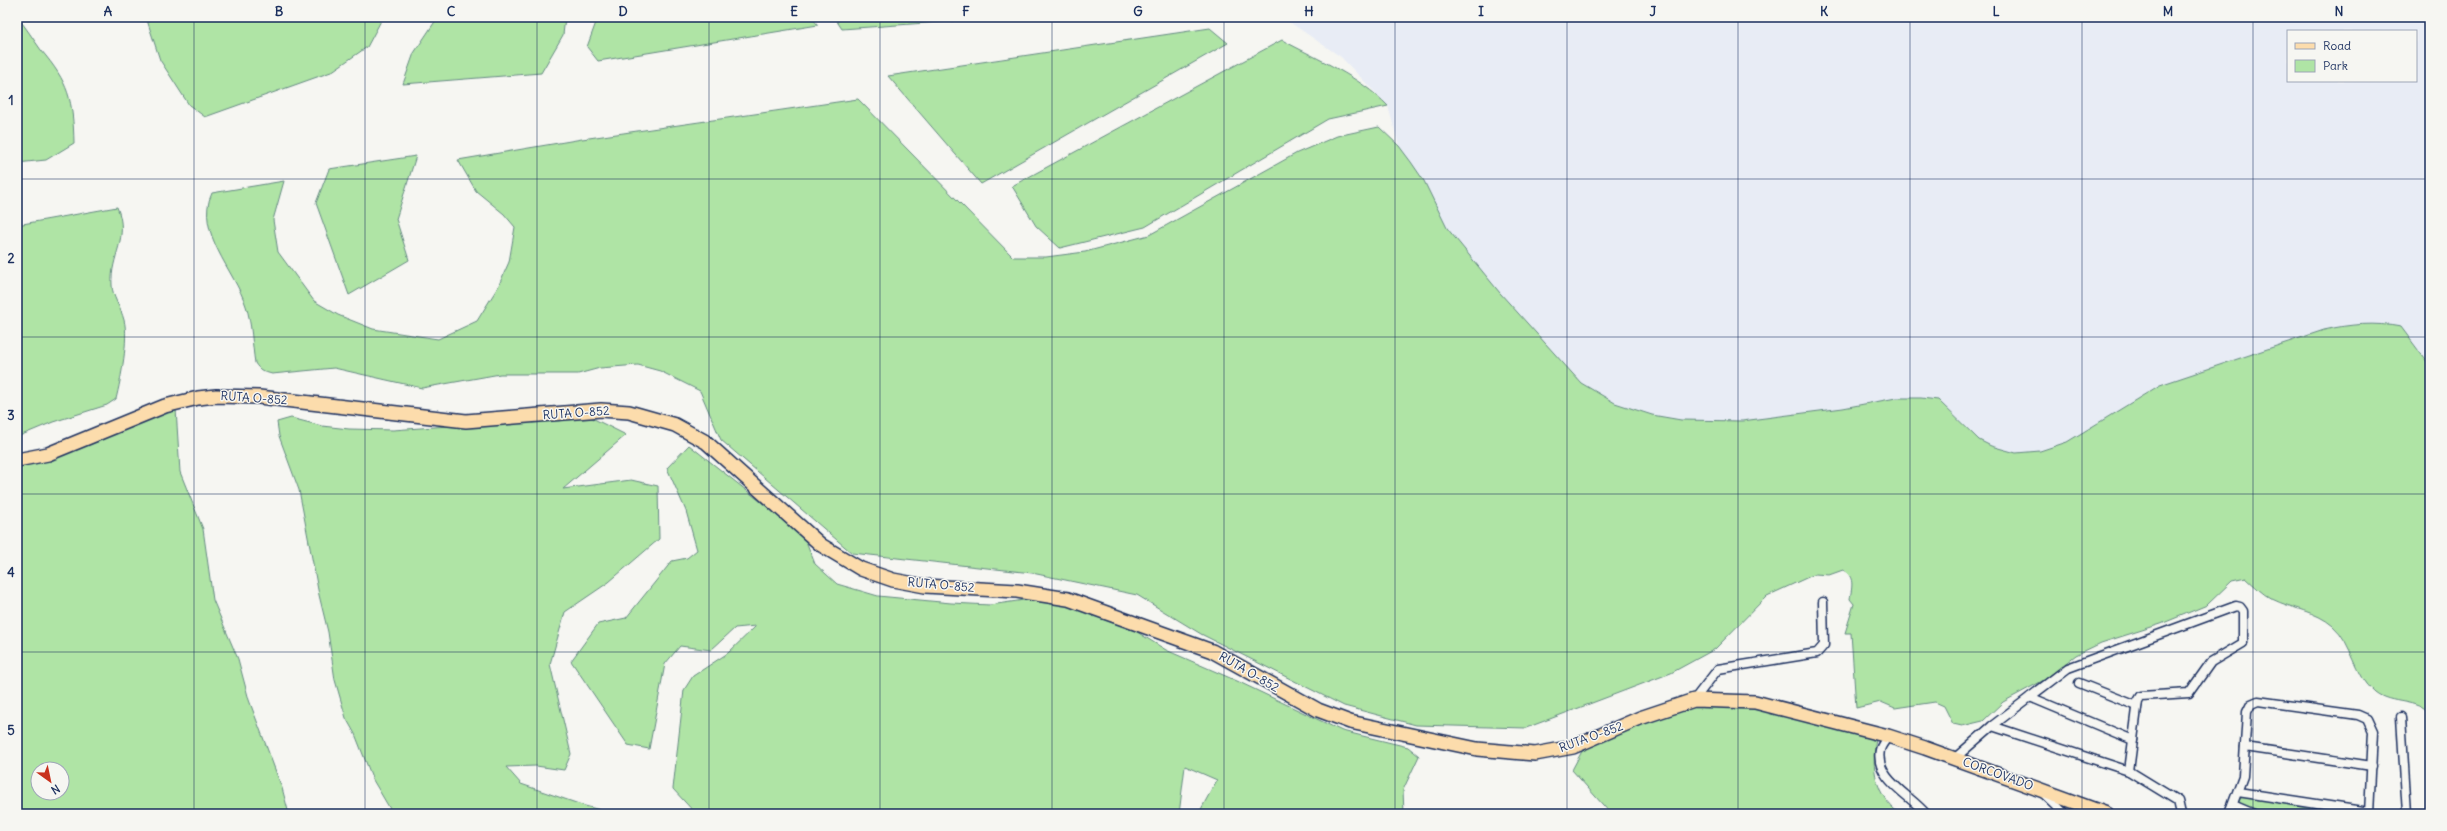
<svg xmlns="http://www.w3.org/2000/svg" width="2447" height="831" viewBox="0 0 2447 831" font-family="Delius,sans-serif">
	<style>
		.built { fill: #e8ecf5; fill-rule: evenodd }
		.green { fill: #afe4a5; stroke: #658a82; fill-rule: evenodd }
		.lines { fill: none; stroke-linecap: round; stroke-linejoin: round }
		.street-casing { stroke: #1b2f5e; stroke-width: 11 }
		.primary-casing { stroke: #1b2f5e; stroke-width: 16 }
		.street { stroke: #f6f6f2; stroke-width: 8 }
		.primary { stroke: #fcdcac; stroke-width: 13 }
		.grid { fill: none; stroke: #1b2f5e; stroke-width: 1; stroke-opacity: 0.55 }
		.labels { text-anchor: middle; stroke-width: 3; stroke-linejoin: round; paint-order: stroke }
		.street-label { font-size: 12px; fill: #1b2f5e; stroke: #f6f6f2 }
		.neatline { fill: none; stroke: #1b2f5e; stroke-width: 1.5 }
		.grid-label { font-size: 13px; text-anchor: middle; font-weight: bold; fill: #1b2f5e }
	</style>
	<rect width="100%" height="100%" fill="#f6f6f2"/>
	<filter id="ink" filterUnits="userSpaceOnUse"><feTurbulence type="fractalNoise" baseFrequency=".025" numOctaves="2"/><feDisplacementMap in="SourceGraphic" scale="8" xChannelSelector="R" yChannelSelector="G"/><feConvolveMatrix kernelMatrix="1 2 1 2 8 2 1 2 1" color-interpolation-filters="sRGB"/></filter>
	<g filter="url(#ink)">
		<!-- built -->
		<path class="built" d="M1282,17H2426L2430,23V366L2401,327L2289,342L2160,385L2067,442L2040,451L2016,453L1991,446L1979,440L1938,400L1921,398H1896L1843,408L1742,421L1681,420L1652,415L1615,403L1581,383L1500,293L1447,228L1424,181L1399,146L1388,106L1341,57ZM2288,31H2416V81H2288Z"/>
		<!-- green -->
		<g class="green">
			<path d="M17,17C26,27 33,39 41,50C69,83 73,100 74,143L46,160L17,163Z"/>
			<path d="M146,17H383L367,47L331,72L205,117L189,105L160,60Z"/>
			<path d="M438,17H565L563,35L541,73L403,84L414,53Z"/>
			<path d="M598,17H811L818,25L598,61L587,47Z"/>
			<path d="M834,17H958L953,21L842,29Z"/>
			<path d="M1210,28L1228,43L981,184L888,76Z"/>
			<path d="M1282,40C1319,60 1359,76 1388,106L1328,119L1145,227L1060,248L1036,226L1012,186Z"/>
			<path d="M858,99L1013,257H1046L1085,252L1149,235L1297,153L1337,136L1379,127L1399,146L1411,162L1424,181L1447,228L1500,293L1581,383L1615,403L1652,415L1681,420L1742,421L1843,408L1896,398H1921L1938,400L1979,440L1991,446L2016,453L2040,451L2067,442L2160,385L2324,330C2350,324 2375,322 2401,327L2430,366V715C2418,698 2391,705 2375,692C2354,676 2353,643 2333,626C2316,611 2292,609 2272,599C2262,594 2254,585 2246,578L2232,581L2207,605L2161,624L2101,643L2076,655L2044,680L2003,702L1983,721L1962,726L1953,724L1944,706L1935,702L1895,708L1881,702L1856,708L1851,633H1845L1854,604L1850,599C1852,586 1855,577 1843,570L1829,575L1815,574L1767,596L1715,649L1671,673L1526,728L1416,725L1344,706L1201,634L1137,595L1032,573L852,553L721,440L700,391L660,371L638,365L600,368L578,374H500L422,388L334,368L272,374C264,372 259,370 255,363C252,344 252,324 246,306C235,271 194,231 212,193L284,181L273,220L278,252L314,301L338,315L373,329L438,339L477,321L498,287L509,262L515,227L504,214L476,191L458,160L582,139Z"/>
			<path d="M416,156L396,219L409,260L349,295L316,203L329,169Z"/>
			<path d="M117,207C130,238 110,256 112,285C112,296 121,308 124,320C129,338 121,379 116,399L107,405L53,422L17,437V225Z"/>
			<path d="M176,409L180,472L203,529L213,600L238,659L249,700L282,788L289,814H17V465L32,463ZM38,769H62V793H38Z"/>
			<path d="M588,416L626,435L563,489L631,480L658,486L659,539L609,582L565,612L550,664L571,754L564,770L536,766L506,767L521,784L585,806L616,814H393L373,780L355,734L346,718L335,680L328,632L319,595L299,490L279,436L277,422L291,418L322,426L349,429L393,430Z"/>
			<path d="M689,445L804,536L815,564L837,584L878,596L951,603L990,605L1038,598L1064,603L1129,627L1166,650L1237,681L1342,731L1408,747L1419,756L1403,790L1404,814H1201L1200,811L1217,780L1185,766L1179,814H696L673,789L684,690L693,676L728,653L756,626L735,628L711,650L680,646L665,664L649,749L628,745L571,661L598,624L626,618L672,561L687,558L697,550L686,511L667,468Z"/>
			<path d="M1711,703L1784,713L1876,739C1871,768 1875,795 1900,814H1611L1572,770L1589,738L1631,719Z"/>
			<path d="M2242,797L2356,814H2257L2237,803Z"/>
		</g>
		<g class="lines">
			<defs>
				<g id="street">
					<path d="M2079,683L2137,706"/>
					<path d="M2030,697L2133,740"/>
					<path d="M1694,700L1718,669L1817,653L1824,645L1823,602"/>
					<path d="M2401,717L2407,814"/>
					<path d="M1992,726L2129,771L2178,801L2181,814"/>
					<path d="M1888,736C1886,740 1881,745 1880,750C1874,779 1912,796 1926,814"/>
					<path d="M2245,747L2372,766"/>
					<path d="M1954,759L1992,726L2068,668L2236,606L2240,607L2243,611V643L2211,662L2189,693L2141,696L2138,701L2129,771"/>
					<path d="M2238,792L2369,812"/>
					<path d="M2044,794L2065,814"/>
					<path d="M2233,805L2254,814"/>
					<path d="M2229,814L2243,776L2247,712L2251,704L2258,701L2358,715L2367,719L2373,732L2369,814"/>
				</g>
				<path id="primary" d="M17,460L48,454L165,406L198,398L216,396L259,397L466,421L601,410L629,412L675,425L706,442L821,545L861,569L893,580L925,586L1017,591L1068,599L1212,651L1318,710L1350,722L1477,749L1535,754L1573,747L1640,718L1694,700L1755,702L1888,736L1925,748L2107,814"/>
			</defs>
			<!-- street casing -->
			<use href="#street" class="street-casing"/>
			<!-- primary casing -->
			<use href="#primary" class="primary-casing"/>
			<!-- street -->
			<use href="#street" class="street"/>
			<!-- primary -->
			<use href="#primary" class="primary"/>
		</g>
	</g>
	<!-- grid -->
	<path class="grid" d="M194,17V814M365,17V814M537,17V814M709,17V814M880,17V814M1052,17V814M1224,17V814M1395,17V814M1567,17V814M1738,17V814M1910,17V814M2082,17V814M2253,17V814M17,179H2430M17,337H2430M17,494H2430M17,652H2430"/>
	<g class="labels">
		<!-- street labels -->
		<g class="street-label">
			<text transform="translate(254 398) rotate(4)" y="4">RUTA O-852</text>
			<text transform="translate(576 413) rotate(-4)" y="4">RUTA O-852</text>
			<text transform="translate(941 585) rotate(5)" y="4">RUTA O-852</text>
			<text transform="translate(1249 672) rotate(30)" y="4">RUTA O-852</text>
			<text transform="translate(1591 737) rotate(-20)" y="4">RUTA O-852</text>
			<text transform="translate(1998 774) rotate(20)" y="4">CORCOVADO</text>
		</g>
	</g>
	<!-- margin -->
	<rect width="2447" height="831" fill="none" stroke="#f6f6f2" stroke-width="44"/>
	<!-- legend -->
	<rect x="2287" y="30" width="130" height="52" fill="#f6f6f2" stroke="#9ea6b7"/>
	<rect x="2295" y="43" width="20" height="6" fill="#fcdcac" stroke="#9ea6b7"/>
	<text x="2323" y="50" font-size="12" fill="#1b2f5e">Road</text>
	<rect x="2295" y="60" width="20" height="12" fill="#afe4a5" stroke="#9ea6b7"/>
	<text x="2323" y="70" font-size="12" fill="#1b2f5e">Park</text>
	<!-- north arrow -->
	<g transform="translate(50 781) rotate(147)"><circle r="19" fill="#f6f6f2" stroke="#9ea6b7"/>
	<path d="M0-3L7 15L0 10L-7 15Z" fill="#c8321e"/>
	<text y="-6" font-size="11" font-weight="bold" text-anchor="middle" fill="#1b2f5e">N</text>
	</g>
	<rect x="22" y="22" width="2403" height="787" class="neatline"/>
	<g class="grid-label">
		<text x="108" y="16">A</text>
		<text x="279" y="16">B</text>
		<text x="451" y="16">C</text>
		<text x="623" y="16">D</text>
		<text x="794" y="16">E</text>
		<text x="966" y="16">F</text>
		<text x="1138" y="16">G</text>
		<text x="1309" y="16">H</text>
		<text x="1481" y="16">I</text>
		<text x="1653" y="16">J</text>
		<text x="1824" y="16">K</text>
		<text x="1996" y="16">L</text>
		<text x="2168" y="16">M</text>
		<text x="2339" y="16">N</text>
		<text x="11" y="105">1</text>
		<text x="11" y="263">2</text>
		<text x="11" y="420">3</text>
		<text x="11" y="577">4</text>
		<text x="11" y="735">5</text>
	</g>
</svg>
